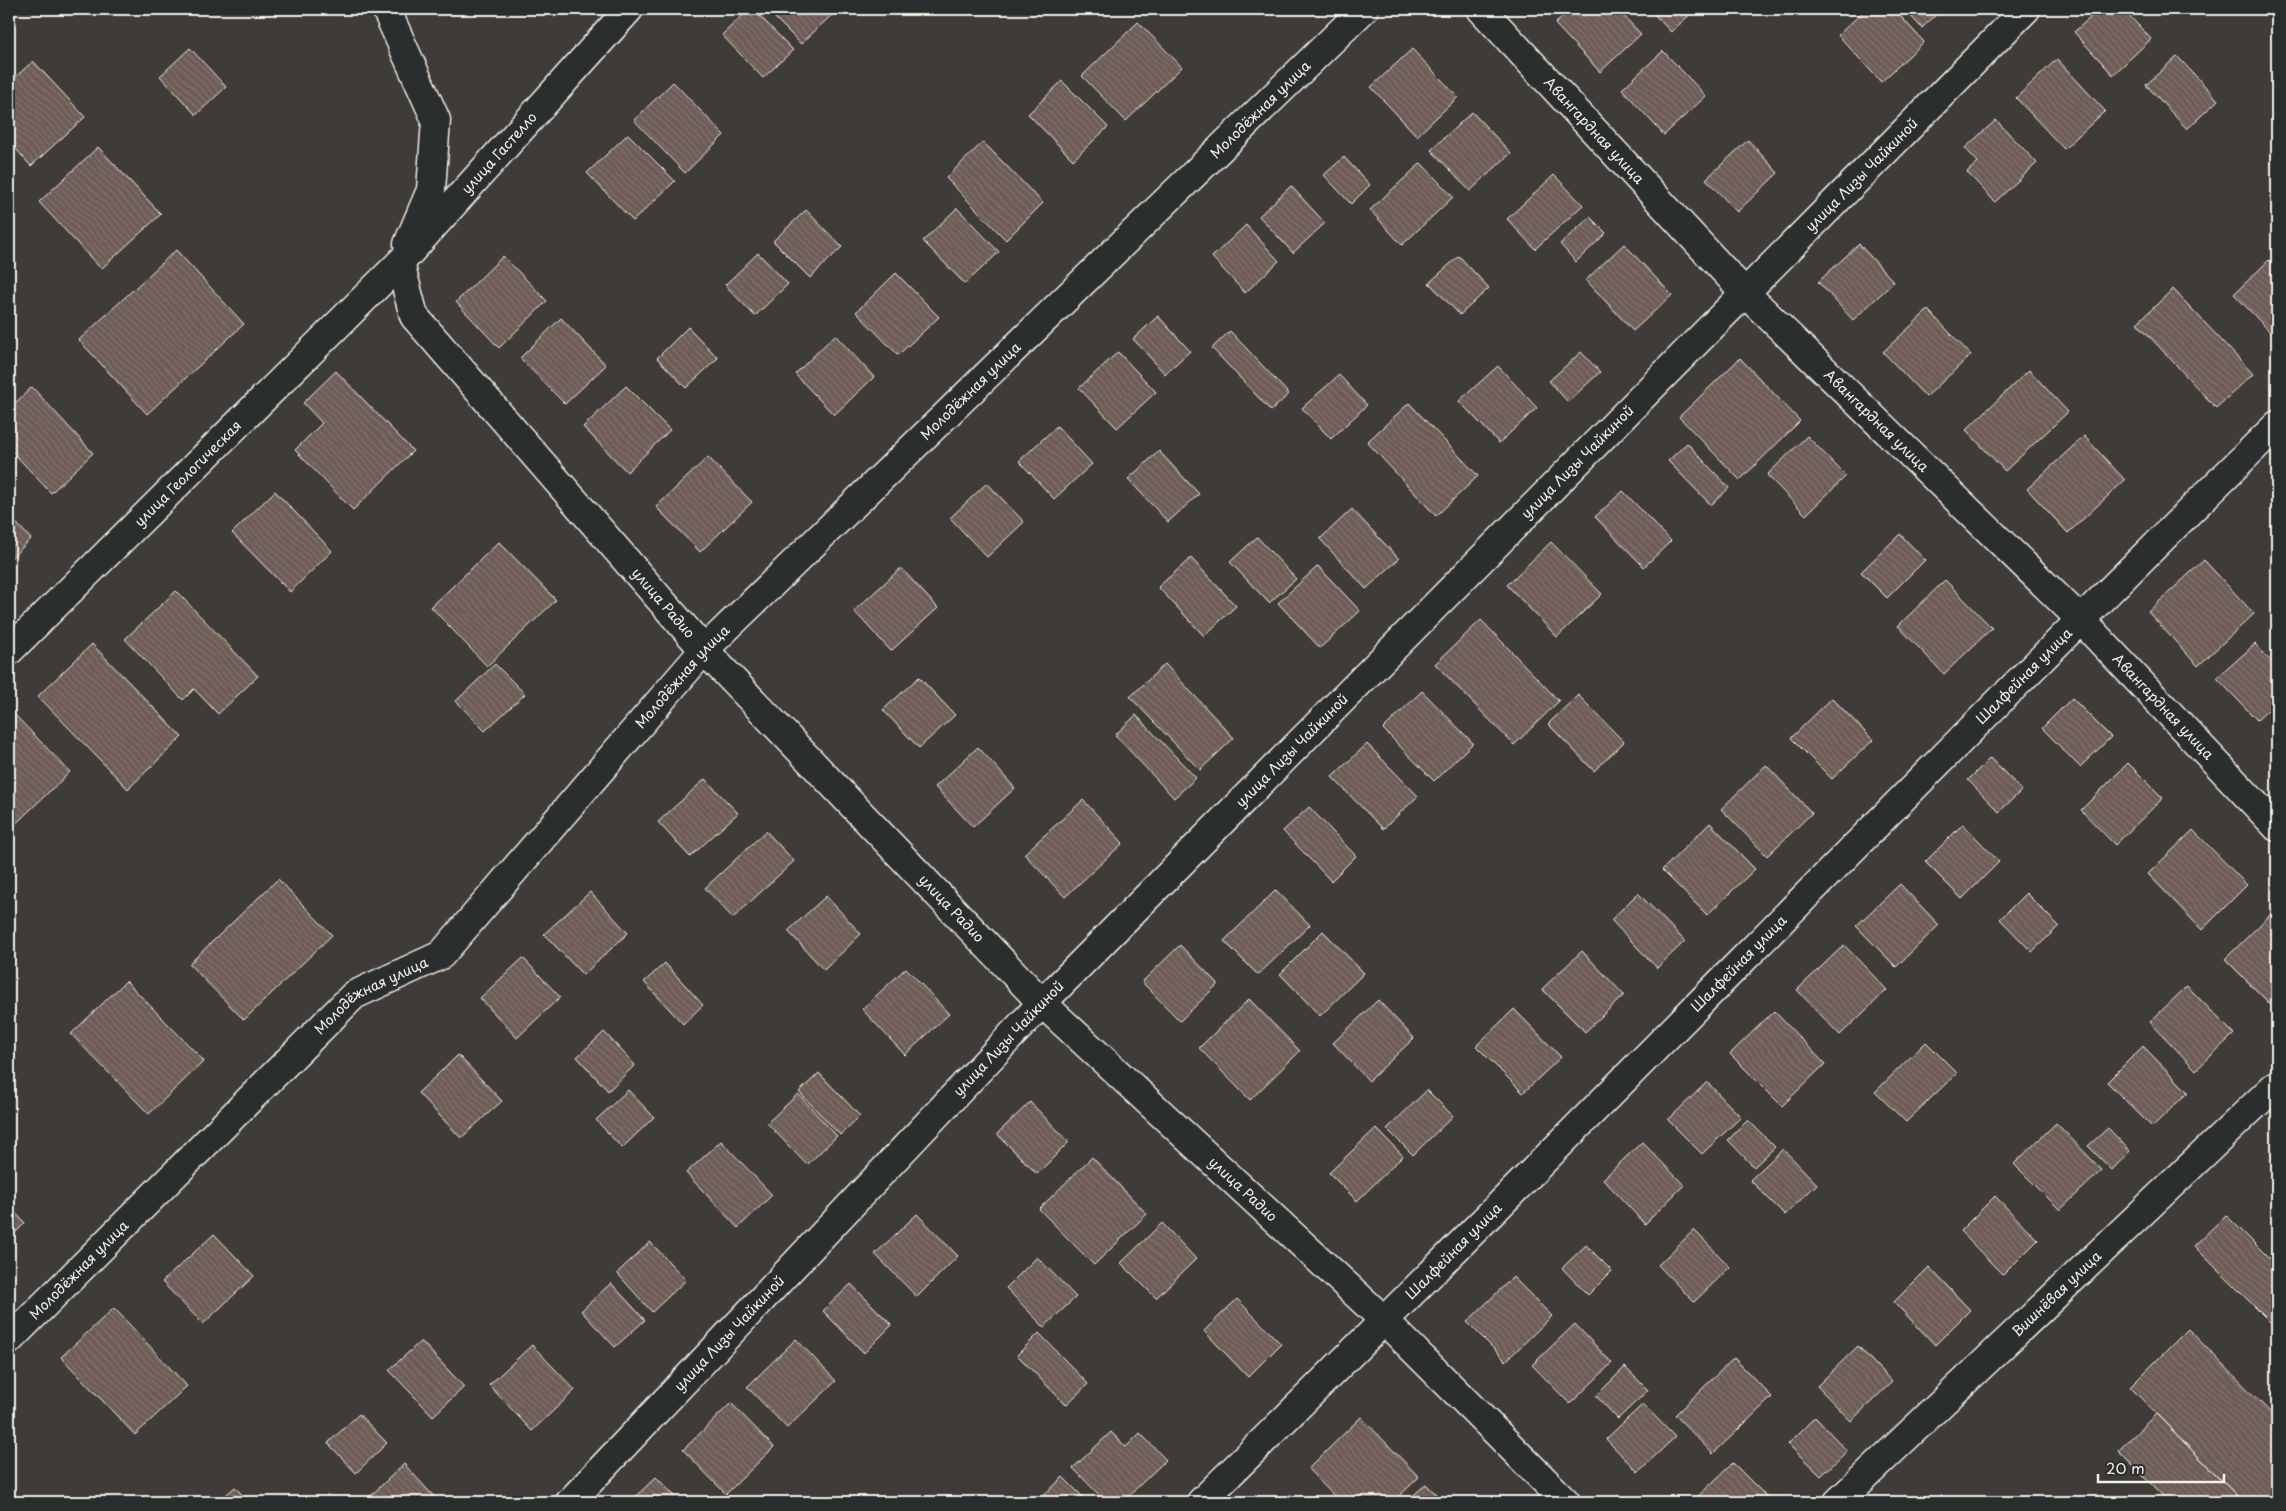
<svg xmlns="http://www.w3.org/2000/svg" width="2286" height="1511" viewBox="0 0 2286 1511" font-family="'Playpen Sans',sans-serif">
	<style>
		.building { fill: url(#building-back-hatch); stroke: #f4f1e8 }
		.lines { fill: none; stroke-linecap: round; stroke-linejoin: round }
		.minor-casing { stroke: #f4f1e8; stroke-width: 31 }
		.minor { stroke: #2a2d2e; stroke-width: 28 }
		.labels { text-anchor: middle; stroke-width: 4; stroke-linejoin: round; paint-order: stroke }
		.street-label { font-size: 14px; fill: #f4f1e8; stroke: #2a2d2e }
	</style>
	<defs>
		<pattern id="building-back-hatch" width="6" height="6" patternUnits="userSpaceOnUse" patternTransform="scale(1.25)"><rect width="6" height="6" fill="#6c5b54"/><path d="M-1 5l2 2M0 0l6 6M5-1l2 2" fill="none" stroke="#82736d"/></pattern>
	</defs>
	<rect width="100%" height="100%" fill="#3e3b39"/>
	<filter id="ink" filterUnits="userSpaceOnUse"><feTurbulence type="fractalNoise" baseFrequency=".02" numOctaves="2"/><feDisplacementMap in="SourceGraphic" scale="10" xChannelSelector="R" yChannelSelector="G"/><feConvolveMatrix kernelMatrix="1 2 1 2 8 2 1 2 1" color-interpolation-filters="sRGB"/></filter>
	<g filter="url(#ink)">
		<!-- building -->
		<g class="building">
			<path d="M749,9H753L793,50L763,78L722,35Z"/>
			<path d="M766,9H838L801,44Z"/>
			<path d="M1571,9H1617L1641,34L1600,72L1555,24Z"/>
			<path d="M1649,9H1696L1671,32Z"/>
			<path d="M1866,9H1894L1924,42L1881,82L1838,35Z"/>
			<path d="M1904,9H1942L1922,28Z"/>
			<path d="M2100,9H2123L2151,39L2113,75L2074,32Z"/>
			<path d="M1138,22L1182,67L1126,121L1082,76Z"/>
			<path d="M190,48L226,87L196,115L160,76Z"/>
			<path d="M1412,49L1458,97L1417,136L1371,87Z"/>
			<path d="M1663,51L1706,96L1664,135L1622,89Z"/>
			<path d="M2177,56L2218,100L2187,129L2146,85Z"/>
			<path d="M2057,59L2105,111L2064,149L2016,98Z"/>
			<path d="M33,61L85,117L31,166L9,141V83Z"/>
			<path d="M1062,81L1108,127L1073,160L1028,114Z"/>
			<path d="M673,82L724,135L685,173L634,120Z"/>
			<path d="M1472,112L1511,153L1470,191L1431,150Z"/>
			<path d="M1996,120L2037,163L1995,202L1967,172L1978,162L1965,148Z"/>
			<path d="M628,134L675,181L633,221L587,173Z"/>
			<path d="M1748,140L1778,173L1737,212L1706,179Z"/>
			<path d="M983,142L1043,203L1006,240L946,178Z"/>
			<path d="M98,147L161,214L101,269L39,202Z"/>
			<path d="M1344,157L1370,185L1351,204L1324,175Z"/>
			<path d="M1421,163L1453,197L1402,245L1370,210Z"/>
			<path d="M1554,175L1583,205L1535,249L1507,219Z"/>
			<path d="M1291,186L1325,223L1293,253L1259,216Z"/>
			<path d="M957,208L999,252L965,284L923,241Z"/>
			<path d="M806,210L842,247L810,278L773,241Z"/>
			<path d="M1590,217L1606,233L1576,262L1560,244Z"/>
			<path d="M1246,225L1279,261L1245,293L1212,257Z"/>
			<path d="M1624,244L1672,295L1633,331L1586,280Z"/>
			<path d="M1859,244L1894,282L1853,320L1818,282Z"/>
			<path d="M176,250L244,324L147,414L79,340Z"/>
			<path d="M758,253L788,284L755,316L725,285Z"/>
			<path d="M503,256L547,301L499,348L456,302Z"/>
			<path d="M1459,256L1489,288L1460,315L1429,283Z"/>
			<path d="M2269,260L2277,268V329L2272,334L2234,294Z"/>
			<path d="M896,273L939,317L898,355L856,312Z"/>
			<path d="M2173,289L2253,374L2216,408L2137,323Z"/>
			<path d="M1928,310L1971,355L1926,397L1883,352Z"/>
			<path d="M1158,316L1190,351L1165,374L1133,339Z"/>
			<path d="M561,318L606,365L565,404L520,358Z"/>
			<path d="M688,327L718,358L686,388L657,358Z"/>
			<path d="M1230,331L1289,394L1271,411L1212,348Z"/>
			<path d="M835,335L874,377L834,415L795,374Z"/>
			<path d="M1118,352L1156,392L1117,428L1079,388Z"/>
			<path d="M1581,352L1600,372L1568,402L1549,381Z"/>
			<path d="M1740,358L1800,421L1740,480L1679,417Z"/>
			<path d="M1498,366L1537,408L1499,443L1459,401Z"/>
			<path d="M2029,370L2068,412L2005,471L1966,430Z"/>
			<path d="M336,371L413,451L353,510L295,450L322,423L303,403Z"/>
			<path d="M1339,375L1367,405L1331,439L1302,408Z"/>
			<path d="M626,386L670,430L627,472L583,427Z"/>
			<path d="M32,387L93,453L51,493L9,448V409Z"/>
			<path d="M1409,403L1478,476L1436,516L1367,442Z"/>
			<path d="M1057,426L1092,464L1054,499L1019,461Z"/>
			<path d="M1807,436L1846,476L1806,515L1767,475Z"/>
			<path d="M2084,436L2125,480L2068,533L2027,489Z"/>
			<path d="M1687,443L1729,488L1711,505L1668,461Z"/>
			<path d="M1159,451L1199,494L1168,522L1128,479Z"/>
			<path d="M708,457L752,502L700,552L656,507Z"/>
			<path d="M987,483L1024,522L987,557L950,518Z"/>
			<path d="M275,491L332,551L290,592L232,533Z"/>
			<path d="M1623,491L1671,541L1644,567L1595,517Z"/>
			<path d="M1352,509L1399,559L1366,589L1320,539Z"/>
			<path d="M9,515L31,539L9,560Z"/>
			<path d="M1900,534L1925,560L1887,598L1861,572Z"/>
			<path d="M1257,537L1296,579L1269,603L1230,562Z"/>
			<path d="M499,542L556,600L487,666L431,607Z"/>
			<path d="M1551,542L1602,594L1557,637L1507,585Z"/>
			<path d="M1191,558L1236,606L1204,636L1158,587Z"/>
			<path d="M2204,560L2254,614L2198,666L2148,612Z"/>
			<path d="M1318,566L1360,611L1320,648L1278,603Z"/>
			<path d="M901,568L938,608L891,651L854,611Z"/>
			<path d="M1945,580L1992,628L1944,674L1898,626Z"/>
			<path d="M176,591L258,676L218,714L194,689L183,700L125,639Z"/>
			<path d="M1481,620L1559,701L1514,745L1435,664Z"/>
			<path d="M92,644L182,737L128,789L38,696Z"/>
			<path d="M2255,644L2277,668V702L2257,720L2217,678Z"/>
			<path d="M495,664L525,694L485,731L456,701Z"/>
			<path d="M1165,664L1234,738L1200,770L1130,697Z"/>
			<path d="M919,677L955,715L919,748L883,710Z"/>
			<path d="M1422,691L1473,743L1434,781L1383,729Z"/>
			<path d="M1578,695L1624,742L1594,771L1548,724Z"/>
			<path d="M1832,698L1873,740L1832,779L1791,738Z"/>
			<path d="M2072,698L2111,737L2080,767L2042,728Z"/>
			<path d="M9,709L70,772L9,830Z"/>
			<path d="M1136,715L1196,778L1174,798L1115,735Z"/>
			<path d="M1367,744L1418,796L1383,829L1332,777Z"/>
			<path d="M978,747L1015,788L973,827L935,787Z"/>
			<path d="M1990,758L2022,790L1999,812L1968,780Z"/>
			<path d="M2128,763L2163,798L2115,845L2081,810Z"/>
			<path d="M1766,765L1812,813L1767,856L1721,809Z"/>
			<path d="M705,779L738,813L690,857L658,822Z"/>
			<path d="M1083,800L1123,843L1065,897L1024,854Z"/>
			<path d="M1309,807L1356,856L1331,881L1283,831Z"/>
			<path d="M1710,823L1755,869L1707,915L1662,870Z"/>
			<path d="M1963,824L1999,862L1962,899L1925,862Z"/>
			<path d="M2193,830L2247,885L2202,930L2148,874Z"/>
			<path d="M766,831L794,861L733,918L705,888Z"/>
			<path d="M278,879L332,935L244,1020L189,964Z"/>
			<path d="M1900,884L1939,925L1896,967L1856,926Z"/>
			<path d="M1276,890L1310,925L1258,975L1224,941Z"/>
			<path d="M590,892L628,933L583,975L544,934Z"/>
			<path d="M1638,893L1685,941L1657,968L1611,920Z"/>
			<path d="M2026,893L2059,926L2032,952L2000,919Z"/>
			<path d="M826,896L861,934L824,970L788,931Z"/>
			<path d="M2277,908V1011L2225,959Z"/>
			<path d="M1323,931L1364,973L1320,1016L1280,974Z"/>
			<path d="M1180,945L1218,984L1180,1021L1142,982Z"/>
			<path d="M1844,945L1887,990L1840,1035L1797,990Z"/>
			<path d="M1582,951L1624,995L1585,1032L1542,989Z"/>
			<path d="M523,958L560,997L517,1038L480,998Z"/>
			<path d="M665,963L703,1005L683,1024L644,982Z"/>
			<path d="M906,968L949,1014L905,1055L862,1009Z"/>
			<path d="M126,981L204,1061L149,1114L71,1034Z"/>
			<path d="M2187,986L2234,1034L2196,1070L2150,1022Z"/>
			<path d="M1249,999L1300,1051L1250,1100L1199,1048Z"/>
			<path d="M1378,1000L1414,1038L1369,1081L1333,1043Z"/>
			<path d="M1514,1009L1561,1057L1523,1093L1476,1046Z"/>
			<path d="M1774,1011L1825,1064L1782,1106L1730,1054Z"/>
			<path d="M604,1032L635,1065L608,1091L577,1057Z"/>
			<path d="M1926,1042L1957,1073L1906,1122L1875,1092Z"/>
			<path d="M2143,1046L2188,1092L2152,1127L2107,1082Z"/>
			<path d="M458,1055L502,1101L461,1138L418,1093Z"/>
			<path d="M819,1073L860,1116L840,1135L799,1092Z"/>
			<path d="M1707,1082L1741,1117L1702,1154L1668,1120Z"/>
			<path d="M628,1090L654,1117L622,1148L596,1120Z"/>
			<path d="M1427,1090L1453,1116L1413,1155L1387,1129Z"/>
			<path d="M798,1094L837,1136L807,1165L767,1123Z"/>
			<path d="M1030,1102L1069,1142L1037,1174L997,1134Z"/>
			<path d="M1748,1120L1775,1147L1754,1167L1728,1140Z"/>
			<path d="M2056,1123L2102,1170L2060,1210L2014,1164Z"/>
			<path d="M1376,1128L1403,1156L1357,1201L1329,1173Z"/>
			<path d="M2108,1128L2130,1151L2112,1170L2088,1146Z"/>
			<path d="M721,1141L772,1195L738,1228L686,1173Z"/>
			<path d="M1642,1142L1684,1185L1645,1224L1603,1179Z"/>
			<path d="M1783,1149L1817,1184L1785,1215L1750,1180Z"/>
			<path d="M1092,1157L1147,1214L1094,1265L1039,1209Z"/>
			<path d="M1995,1196L2038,1240L2003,1275L1960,1231Z"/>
			<path d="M9,1206L25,1223L9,1239Z"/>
			<path d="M917,1214L958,1256L917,1297L875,1254Z"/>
			<path d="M2226,1215L2277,1266V1329L2194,1246Z"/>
			<path d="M1162,1223L1196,1259L1156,1298L1121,1263Z"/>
			<path d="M1694,1230L1730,1267L1694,1302L1658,1265Z"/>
			<path d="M214,1234L254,1276L203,1324L162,1282Z"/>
			<path d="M650,1242L686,1280L652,1312L617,1273Z"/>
			<path d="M1586,1245L1612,1271L1588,1295L1562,1268Z"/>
			<path d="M1037,1257L1076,1297L1044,1327L1006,1288Z"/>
			<path d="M1929,1267L1970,1310L1935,1345L1894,1302Z"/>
			<path d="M1513,1277L1552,1316L1506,1361L1467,1322Z"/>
			<path d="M611,1283L645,1320L615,1347L581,1311Z"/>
			<path d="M851,1284L892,1325L864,1353L823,1311Z"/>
			<path d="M1237,1299L1281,1344L1248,1377L1204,1331Z"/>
			<path d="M114,1308L187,1386L135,1435L61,1357Z"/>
			<path d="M1575,1324L1612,1363L1570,1404L1532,1365Z"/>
			<path d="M2188,1329L2277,1419V1502H2243L2130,1387Z"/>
			<path d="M1039,1333L1088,1384L1066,1405L1017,1355Z"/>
			<path d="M796,1339L836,1381L787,1428L747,1387Z"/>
			<path d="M421,1341L464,1387L433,1416L389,1370Z"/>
			<path d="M532,1345L575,1390L532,1431L489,1385Z"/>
			<path d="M1858,1346L1892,1382L1851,1421L1817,1386Z"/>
			<path d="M1734,1358L1772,1397L1713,1454L1675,1415Z"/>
			<path d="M1625,1367L1648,1390L1618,1419L1596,1396Z"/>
			<path d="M731,1403L774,1447L726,1494L683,1450Z"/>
			<path d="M1643,1404L1675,1437L1638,1472L1606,1439Z"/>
			<path d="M359,1414L387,1443L356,1473L328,1443Z"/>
			<path d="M2156,1414L2236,1495L2229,1502H2169L2118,1451Z"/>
			<path d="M1361,1417L1419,1477L1393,1502H1340L1308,1469Z"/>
			<path d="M1815,1417L1847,1451L1821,1476L1788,1444Z"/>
			<path d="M1111,1432L1126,1447L1140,1433L1166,1460L1122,1502H1106L1073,1468Z"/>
			<path d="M1733,1463L1772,1502H1692Z"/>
			<path d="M404,1464L439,1502H364Z"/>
			<path d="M656,1477L681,1502H630Z"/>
			<path d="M1063,1477L1088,1502H1037Z"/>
			<path d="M1426,1484L1444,1502H1406Z"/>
			<path d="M235,1487L249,1502H218Z"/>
		</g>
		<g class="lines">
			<defs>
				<g id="minor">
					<path d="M386,9L436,120L431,190L408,244"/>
					<path id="s1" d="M1481,9L1745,293L2080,619L2277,827"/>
					<path id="s2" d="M400,263L414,316L704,650L1042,1003L1385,1321L1566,1502"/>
					<path id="s3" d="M9,651L400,263L629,9"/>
					<path id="s4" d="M9,1340L354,995L441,955L704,650L1364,9"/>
					<path id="s5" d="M570,1502L1042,1003L2026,9"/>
					<path id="s6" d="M1201,1502C1563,1147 1915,780 2277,425"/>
					<path id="s7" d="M1838,1502L2277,1084"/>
				</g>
			</defs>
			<!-- minor casing -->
			<use href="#minor" class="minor-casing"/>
			<!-- minor -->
			<use href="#minor" class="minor"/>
		</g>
	</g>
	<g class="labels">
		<!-- street labels -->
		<g class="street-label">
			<text dy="5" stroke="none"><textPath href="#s4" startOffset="1762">Молодёжная улица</textPath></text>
			<text dy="5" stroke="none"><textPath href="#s1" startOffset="166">Авангардная улица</textPath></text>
			<text dy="5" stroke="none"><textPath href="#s3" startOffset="699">улица Гастелло</textPath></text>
			<text dy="5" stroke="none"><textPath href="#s5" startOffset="1852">улица Лизы Чайкиной</textPath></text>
			<text dy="5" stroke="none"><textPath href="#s4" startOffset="1358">Молодёжная улица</textPath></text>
			<text dy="5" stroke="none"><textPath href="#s1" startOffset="571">Авангардная улица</textPath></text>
			<text dy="5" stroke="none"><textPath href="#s5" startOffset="1448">улица Лизы Чайкиной</textPath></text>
			<text dy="5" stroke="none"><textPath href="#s3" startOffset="252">улица Геологическая</textPath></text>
			<text dy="5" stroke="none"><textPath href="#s2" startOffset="435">улица Радио</textPath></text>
			<text dy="5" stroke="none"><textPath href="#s6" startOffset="1166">Шалфейная улица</textPath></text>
			<text dy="5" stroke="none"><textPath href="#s4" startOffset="952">Молодёжная улица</textPath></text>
			<text dy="5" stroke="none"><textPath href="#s1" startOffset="976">Авангардная улица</textPath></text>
			<text dy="5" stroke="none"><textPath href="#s5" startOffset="1042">улица Лизы Чайкиной</textPath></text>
			<text dy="5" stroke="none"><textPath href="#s2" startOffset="855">улица Радио</textPath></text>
			<text dy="5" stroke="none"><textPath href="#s6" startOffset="761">Шалфейная улица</textPath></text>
			<text dy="5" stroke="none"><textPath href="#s4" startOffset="502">Молодёжная улица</textPath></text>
			<text dy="5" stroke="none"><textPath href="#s5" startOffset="638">улица Лизы Чайкиной</textPath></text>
			<text dy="5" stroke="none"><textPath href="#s2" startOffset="1260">улица Радио</textPath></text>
			<text dy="5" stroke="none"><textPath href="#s6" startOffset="356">Шалфейная улица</textPath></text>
			<text dy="5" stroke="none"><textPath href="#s4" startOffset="99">Молодёжная улица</textPath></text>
			<text dy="5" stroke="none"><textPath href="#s7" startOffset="302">Вишнёвая улица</textPath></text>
			<text dy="5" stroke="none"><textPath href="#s5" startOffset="232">улица Лизы Чайкиной</textPath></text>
		</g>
	</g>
	<!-- margin -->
	<rect width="2286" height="1511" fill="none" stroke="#2a2d2e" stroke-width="30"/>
	<rect x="15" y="15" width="2256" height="1481" fill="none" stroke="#f4f1e8" stroke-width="2" filter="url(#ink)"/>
	<!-- scale -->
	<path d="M2098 1474v8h126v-8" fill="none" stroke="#f4f1e8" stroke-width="2.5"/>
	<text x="2106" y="1474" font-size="15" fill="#f4f1e8" stroke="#2a2d2e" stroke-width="4" paint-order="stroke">20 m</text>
</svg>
